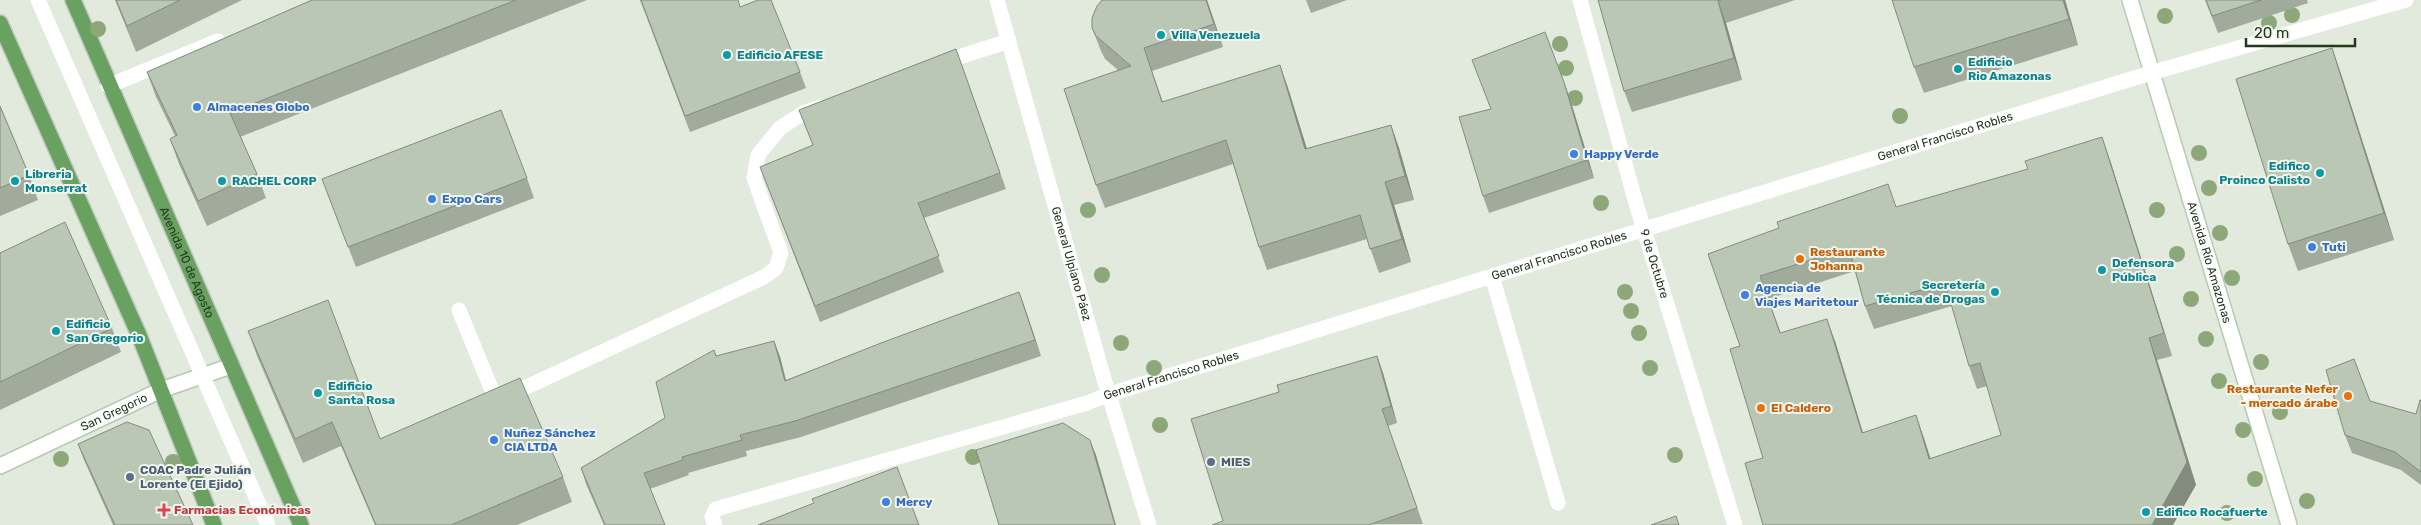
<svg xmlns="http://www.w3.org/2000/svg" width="2421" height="525" viewBox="0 0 2421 525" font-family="Rubik,sans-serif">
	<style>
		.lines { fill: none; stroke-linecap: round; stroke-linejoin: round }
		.secondary-casing { stroke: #b6cab0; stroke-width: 18 }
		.primary-casing { stroke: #c1c8c0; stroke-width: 18 }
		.lane { stroke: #fff; stroke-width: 15 }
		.street { stroke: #fff; stroke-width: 15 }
		.secondary { stroke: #fff; stroke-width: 15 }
		.primary { stroke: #68a160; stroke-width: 15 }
		.tree { fill: #8ea779 }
		.wall { fill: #a1ab9c; fill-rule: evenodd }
		.shaded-wall { fill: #838b7f }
		.building { fill: #bbc7b5; stroke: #838b7f; fill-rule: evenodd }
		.culture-dot { fill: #0f9aa8; stroke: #f1f6ed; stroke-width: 2 }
		.shop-dot { fill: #3f7fe0; stroke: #f1f6ed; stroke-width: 2 }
		.food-dot { fill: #e8710a; stroke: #f1f6ed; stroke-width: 2 }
		.service-dot { fill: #5c6f8a; stroke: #f1f6ed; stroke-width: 2 }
		.health-dot { fill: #e0444e; stroke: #f1f6ed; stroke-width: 2 }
		.labels { text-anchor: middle; stroke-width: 4; stroke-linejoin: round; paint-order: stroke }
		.culture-label { font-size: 12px; font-weight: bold; fill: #0d838f; stroke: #f1f6ed; text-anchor: start }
		.shop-label { font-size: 12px; font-weight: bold; fill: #366cbe; stroke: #f1f6ed; text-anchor: start }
		.street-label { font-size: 12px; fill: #22391e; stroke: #f1f6ed }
		.food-label { font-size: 12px; font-weight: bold; fill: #c56008; stroke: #f1f6ed; text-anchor: start }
		.service-label { font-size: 12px; font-weight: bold; fill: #4e5e75; stroke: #f1f6ed; text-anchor: start }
		.health-label { font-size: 12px; font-weight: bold; fill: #be3a42; stroke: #f1f6ed; text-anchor: start }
	</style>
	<rect width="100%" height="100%" fill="#e1eadd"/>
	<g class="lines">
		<defs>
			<g id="secondary">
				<path id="s4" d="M2130,0L2289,525"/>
				<path id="s5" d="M0,466L161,390L231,366"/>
			</g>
			<g id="primary">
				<path id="s6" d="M73,0L301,525"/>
				<path d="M0,23L139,335L214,525"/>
			</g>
		</defs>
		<!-- secondary casing -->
		<use href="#secondary" class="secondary-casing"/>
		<!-- primary casing -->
		<use href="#primary" class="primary-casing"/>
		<!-- lane -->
		<g class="lane">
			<path d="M38,0L268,525"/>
			<path d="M940,63L1009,41"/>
			<path d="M1492,276L1558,503"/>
			<path d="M459,310L493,393L505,397L764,277L776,268L781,253L754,178L758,155L780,128L803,113L820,107"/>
		</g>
		<!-- street -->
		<g class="street">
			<path id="s1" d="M997,0L1104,379L1149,525"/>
			<path id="s2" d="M1580,0L1637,207L1735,525"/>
			<path d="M108,86L218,41"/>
			<path id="s3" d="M715,525L712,517L716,509L1087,403L1110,394L2154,72L2406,0"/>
		</g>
		<!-- secondary -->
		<use href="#secondary" class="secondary"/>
		<!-- primary -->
		<use href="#primary" class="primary"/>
	</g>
	<!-- trees -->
	<g class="tree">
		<circle cx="2292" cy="15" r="8"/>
		<circle cx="2165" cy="16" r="8"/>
		<circle cx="2269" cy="23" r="8"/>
		<circle cx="98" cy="29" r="8"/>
		<circle cx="1560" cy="44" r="8"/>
		<circle cx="1566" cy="68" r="8"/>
		<circle cx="1575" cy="98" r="8"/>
		<circle cx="1900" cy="116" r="8"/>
		<circle cx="2199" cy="153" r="8"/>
		<circle cx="2209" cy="188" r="8"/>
		<circle cx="1601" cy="203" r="8"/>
		<circle cx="1088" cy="210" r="8"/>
		<circle cx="2157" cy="210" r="8"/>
		<circle cx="2220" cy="233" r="8"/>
		<circle cx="2177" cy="254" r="8"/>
		<circle cx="1102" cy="275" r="8"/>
		<circle cx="2232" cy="278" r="8"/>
		<circle cx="1625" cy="292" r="8"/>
		<circle cx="2191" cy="299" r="8"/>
		<circle cx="1631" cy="311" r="8"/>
		<circle cx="1639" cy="333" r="8"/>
		<circle cx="2206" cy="339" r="8"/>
		<circle cx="1121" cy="343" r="8"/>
		<circle cx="2261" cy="362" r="8"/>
		<circle cx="1154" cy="368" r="8"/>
		<circle cx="1650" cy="368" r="8"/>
		<circle cx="2219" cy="381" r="8"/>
		<circle cx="2280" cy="412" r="8"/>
		<circle cx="1160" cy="425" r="8"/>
		<circle cx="2243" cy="430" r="8"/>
		<circle cx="1675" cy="455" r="8"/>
		<circle cx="973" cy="457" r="8"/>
		<circle cx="61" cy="459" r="8"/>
		<circle cx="173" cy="462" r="8"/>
		<circle cx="2255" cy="479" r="8"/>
		<circle cx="2307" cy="501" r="8"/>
		<circle cx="2227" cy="513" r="8"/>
	</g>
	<!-- wall -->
	<g class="wall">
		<path d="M115,0H242L136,52Z"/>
		<path d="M312,0H587L240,137L257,174L266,198L207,226L179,164L170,139L175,136L156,97L147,72Z"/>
		<path d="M640,0L740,7L800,72L806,88L690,132Z"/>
		<path d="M1102,0H1207L1223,47L1152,71L1163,102L1280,65L1288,88L1307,149L1391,125L1399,148L1414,200L1394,205L1411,262L1379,273L1367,239L1267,270L1259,247L1233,164L1105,208L1096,185L1118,70L1105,59L1101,51L1092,28Z"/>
		<path d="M1306,0H1347L1311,13Z"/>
		<path d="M1598,0H1795L1726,23L1742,80L1632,112L1624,91Z"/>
		<path d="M2065,0L2078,45L1924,93L1914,67Z"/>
		<path d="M2205,0H2307L2308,3L2218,33Z"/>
		<path d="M2332,48L2341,74L2394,240L2298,271L2288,244Z"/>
		<path d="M956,49L1006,189L924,218L944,272L820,322L760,167L813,145L799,110Z"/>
		<path d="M1564,82L1570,99L1594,178L1489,213L1483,196Z"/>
		<path d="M0,106L29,175L38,200L0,216Z"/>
		<path d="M2110,160L2172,356L2157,360L2196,485L1763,458L1740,346L1708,254L1896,207ZM1855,271L1865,306L1874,329L1952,306L1969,366L1977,389L1987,386L2001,435L1930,459L1916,415L1863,433L1835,341L1781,333L1768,299Z"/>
		<path d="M527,178L534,198L356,267L330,200Z"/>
		<path d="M0,253L112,328L121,352L0,410Z"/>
		<path d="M1019,292L1041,356L801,437L746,451L747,456L688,473L689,475L650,489L665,525H604L586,484L581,468L665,418L717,356L774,341L780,357L786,380Z"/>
		<path d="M248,331L380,439L563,477L572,502L517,525H375L341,446L303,463L257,356Z"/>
		<path d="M1377,356L1383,373L1397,423L1388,426L1423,524L1212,525L1223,521L1279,392Z"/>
		<path d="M2421,400V485L2401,470L2352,453L2345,435L2416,414Z"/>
		<path d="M78,444L193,525H113L84,460Z"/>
	</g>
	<!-- shaded-wall -->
	<g class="shaded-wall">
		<path d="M1206,0H1207L1223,47L1214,24Z"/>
		<path d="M2063,0H2065L2078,45L2069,19Z"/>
		<path d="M1718,1L1726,23L1742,80L1734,58Z"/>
		<path d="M2332,48L2341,74L2394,240L2384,213Z"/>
		<path d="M1280,65L1288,88L1314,172L1305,149Z"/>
		<path d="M1564,82L1570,99L1594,178L1587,160Z"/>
		<path d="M1391,125L1399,148L1414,200L1405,176Z"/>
		<path d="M2102,137L2110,160L2172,356L2164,333Z"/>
		<path d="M1385,182L1394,205L1411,262L1402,239Z"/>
		<path d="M1019,292L1025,308L1041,356L1035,340Z"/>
		<path d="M1827,319L1835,341L1870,456L1862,433Z"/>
		<path d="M2149,338L2157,360L2196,485L2173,525H2152Z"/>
		<path d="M774,341L780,357L790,397L785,381Z"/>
		<path d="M1377,356L1383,373L1397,423L1391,406Z"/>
		<path d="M1916,415L1924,438L1938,482L1929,459Z"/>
		<path d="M1090,440L1096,455L1116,525H1115Z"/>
	</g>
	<!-- building -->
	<g class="building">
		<path d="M116,0H180L127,26Z"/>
		<path d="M312,0H516L230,113L257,174L198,201L170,139L177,135L147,72Z"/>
		<path d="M641,0H738L740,7L758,0H771L800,72L685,116Z"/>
		<path d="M1102,0H1206L1214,24L1144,48L1162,102L1280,65L1305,149L1391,125L1405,176L1385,182L1402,239L1370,249L1360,215L1259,247L1226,140L1096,185L1064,89L1131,66L1096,36L1092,28V18L1097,6Z"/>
		<path d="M1598,0H1721L1718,1L1734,58L1624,91Z"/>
		<path d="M1892,0H2063L2069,19L1914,67Z"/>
		<path d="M2206,0H2261L2212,16Z"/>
		<path d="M1545,32L1564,82L1587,160L1483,196L1459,117L1491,109L1472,60Z"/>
		<path d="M2332,48L2384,213L2288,244L2236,79Z"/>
		<path d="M956,49L1000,173L918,203L939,256L815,306L760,167L813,145L799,110Z"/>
		<path d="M0,106L29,175L0,188Z"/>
		<path d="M501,110L527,178L348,247L322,179Z"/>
		<path d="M2102,137L2164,333L2149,338L2187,462L2152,525H1763L1745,463L1763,458L1730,349L1740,346L1708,254L1779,228L1777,222L1888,184L1896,207L2028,169L2025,161ZM1849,248L1865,306L1945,283L1969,366L1980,363L2001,435L1929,459L1916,415L1862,433L1827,319L1780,333L1760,276Z"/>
		<path d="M65,222L112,328L0,382V253Z"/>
		<path d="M1019,292L1035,340L795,421L740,435L742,440L682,457L683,460L644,473L665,525H605L581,468L665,418L656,382L714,350L716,356L774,341L785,381L881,343Z"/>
		<path d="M328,300L380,439L520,378L563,477L451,525H376L332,422L295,439L248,331Z"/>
		<path d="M1377,356L1391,406L1382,409L1417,508L1368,525H1212L1223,521L1191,419L1279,392L1277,385Z"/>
		<path d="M2354,359L2370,401L2416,414L2420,400H2421V472L2395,452L2345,435L2326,370Z"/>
		<path d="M127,422L149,430L193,525H115L78,444Z"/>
		<path d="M1063,423L1090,440L1115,525H999L976,450Z"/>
		<path d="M897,467L919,525H758L814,503L812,499Z"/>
		<path d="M1676,516L1679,525H1651Z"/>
	</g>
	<!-- markers -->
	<g class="culture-dot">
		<circle cx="1161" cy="35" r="5"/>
		<circle cx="727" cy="55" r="5"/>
		<circle cx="1958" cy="69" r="5"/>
		<circle cx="2320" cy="173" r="5"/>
		<circle cx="15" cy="181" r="5"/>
		<circle cx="222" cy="181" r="5"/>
		<circle cx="2102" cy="270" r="5"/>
		<circle cx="1995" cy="292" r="5"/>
		<circle cx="56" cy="331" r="5"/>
		<circle cx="318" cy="393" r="5"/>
		<circle cx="2146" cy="512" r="5"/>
	</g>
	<g class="shop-dot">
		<circle cx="197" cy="107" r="5"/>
		<circle cx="1574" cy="154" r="5"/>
		<circle cx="432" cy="199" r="5"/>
		<circle cx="2312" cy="247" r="5"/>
		<circle cx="1745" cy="295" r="5"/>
		<circle cx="494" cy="440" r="5"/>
		<circle cx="886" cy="502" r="5"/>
	</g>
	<g class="food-dot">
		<circle cx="1800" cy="259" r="5"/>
		<circle cx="2348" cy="396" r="5"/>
		<circle cx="1761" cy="408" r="5"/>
	</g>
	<g class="service-dot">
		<circle cx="1211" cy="462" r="5"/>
		<circle cx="130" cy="477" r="5"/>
	</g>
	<path class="health-dot" d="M161.5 502.5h5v5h5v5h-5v5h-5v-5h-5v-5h5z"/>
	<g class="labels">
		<!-- culture labels -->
		<g class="culture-label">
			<text x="1171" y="39">Villa Venezuela</text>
			<text x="737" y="59">Edificio AFESE</text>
			<text x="1968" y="66">Edificio<tspan x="1968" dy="14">Rio Amazonas</tspan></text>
			<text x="2310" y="170" text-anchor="end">Edifico<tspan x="2310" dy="14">Proinco Calisto</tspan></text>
			<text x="25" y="178">Libreria<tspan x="25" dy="14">Monserrat</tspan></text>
			<text x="232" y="185">RACHEL CORP</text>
			<text x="2112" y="267">Defensora<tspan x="2112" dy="14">Pública</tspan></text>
			<text x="1985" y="289" text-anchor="end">Secretería<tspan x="1985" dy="14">Técnica de Drogas</tspan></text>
			<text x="66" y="328">Edificio<tspan x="66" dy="14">San Gregorio</tspan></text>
			<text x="328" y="390">Edificio<tspan x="328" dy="14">Santa Rosa</tspan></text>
			<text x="2156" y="516">Edifico Rocafuerte</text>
		</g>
		<!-- shop labels -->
		<g class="shop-label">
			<text x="207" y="111">Almacenes Globo</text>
			<text x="1584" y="158">Happy Verde</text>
			<text x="442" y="203">Expo Cars</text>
			<text x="2322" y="251">Tuti</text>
			<text x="1755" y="292">Agencia de<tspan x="1755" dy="14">Viajes Maritetour</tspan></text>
			<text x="504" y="437">Nuñez Sánchez<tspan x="504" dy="14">CIA LTDA</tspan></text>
			<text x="896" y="506">Mercy</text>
		</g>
		<!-- street labels -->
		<g class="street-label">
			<text dy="4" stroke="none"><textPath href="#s3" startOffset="1302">General Francisco Robles</textPath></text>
			<text dy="4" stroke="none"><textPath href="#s3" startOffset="898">General Francisco Robles</textPath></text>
			<text dy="4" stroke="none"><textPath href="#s6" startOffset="286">Avenida 10 de Agosto</textPath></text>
			<text dy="4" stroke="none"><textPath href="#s1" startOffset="274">General Ulpiano Páez</textPath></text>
			<text dy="4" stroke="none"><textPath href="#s2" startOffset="274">9 de Octubre</textPath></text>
			<text dy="4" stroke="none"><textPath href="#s4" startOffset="274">Avenida Río Amazonas</textPath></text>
			<text dy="4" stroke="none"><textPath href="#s3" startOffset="492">General Francisco Robles</textPath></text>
			<text dy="4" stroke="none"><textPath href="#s5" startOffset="126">San Gregorio</textPath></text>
		</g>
		<!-- food labels -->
		<g class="food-label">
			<text x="1810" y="256">Restaurante<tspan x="1810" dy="14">Johanna</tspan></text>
			<text x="2338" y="393" text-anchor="end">Restaurante Nefer<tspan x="2338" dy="14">- mercado árabe</tspan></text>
			<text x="1771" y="412">El Caldero</text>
		</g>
		<!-- service labels -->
		<g class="service-label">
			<text x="1221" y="466">MIES</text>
			<text x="140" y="474">COAC Padre Julián<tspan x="140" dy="14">Lorente (El Ejido)</tspan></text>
		</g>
		<!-- health labels -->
		<g class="health-label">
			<text x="174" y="514">Farmacias Económicas</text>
		</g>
	</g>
	<!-- scale -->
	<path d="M2246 38v8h109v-8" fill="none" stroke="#22391e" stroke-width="2.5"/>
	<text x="2254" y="38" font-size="15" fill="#22391e" stroke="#f1f6ed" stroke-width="4" paint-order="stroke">20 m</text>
</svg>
